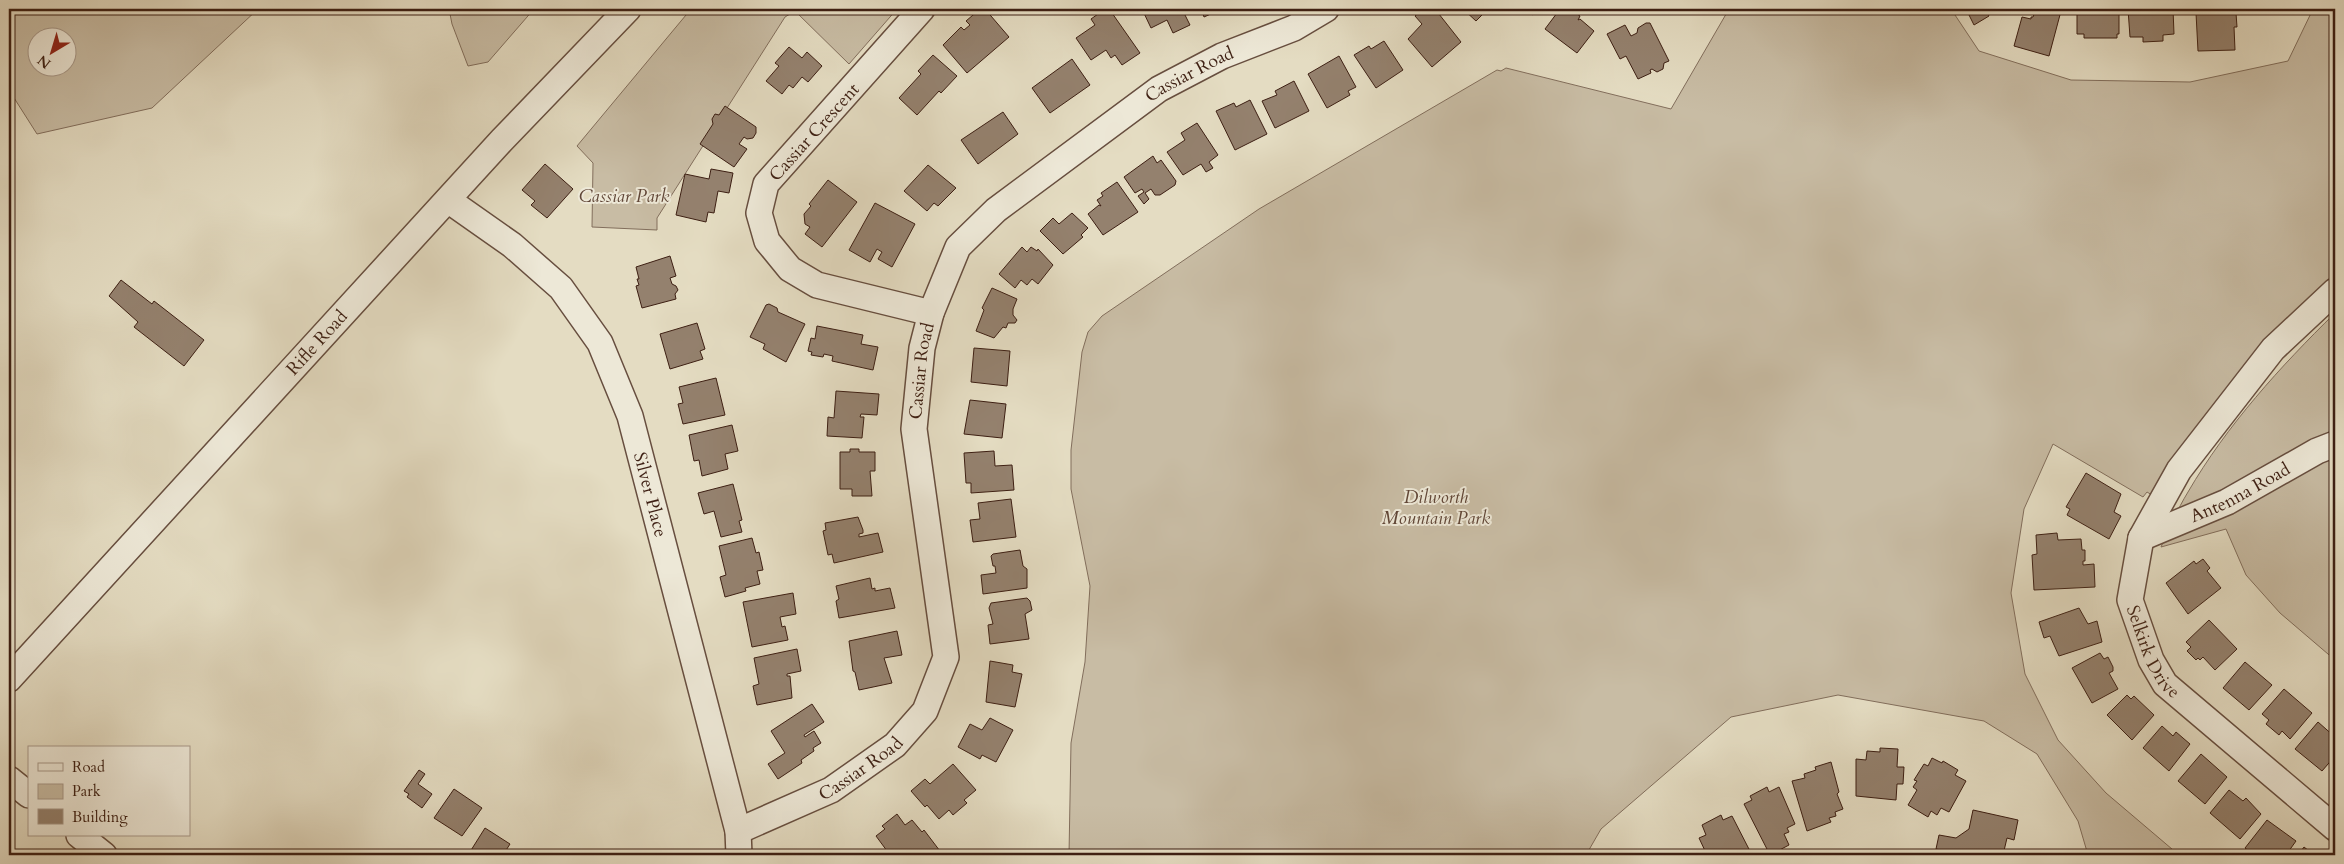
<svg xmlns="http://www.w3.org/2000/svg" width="2344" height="864" viewBox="0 0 2344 864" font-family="Cardo,serif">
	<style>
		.green { fill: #c8bca4; stroke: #826e5c; fill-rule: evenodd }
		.building { fill: #94816e; stroke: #3d1f13 }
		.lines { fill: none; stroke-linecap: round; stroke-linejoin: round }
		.minor-casing { stroke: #674e3f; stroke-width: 28 }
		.minor { stroke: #ede8d7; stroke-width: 25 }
		.labels { text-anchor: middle; stroke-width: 4; stroke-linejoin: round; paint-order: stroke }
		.street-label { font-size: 18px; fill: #3d1f13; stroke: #ede8d7 }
		.park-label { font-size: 18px; font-style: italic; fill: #604637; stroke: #ede8d7 }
	</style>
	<rect width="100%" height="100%" fill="#e4dcc2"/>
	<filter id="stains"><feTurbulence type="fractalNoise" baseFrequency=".004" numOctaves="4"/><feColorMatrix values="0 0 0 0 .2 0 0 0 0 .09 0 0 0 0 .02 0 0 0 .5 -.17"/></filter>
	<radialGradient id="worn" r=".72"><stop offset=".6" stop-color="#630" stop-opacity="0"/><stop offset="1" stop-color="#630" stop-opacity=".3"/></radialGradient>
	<!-- green -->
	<g class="green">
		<path d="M9,9H258L152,108L37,134L9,90ZM38,38H68V68H38Z"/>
		<path d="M449,9H534L488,62L468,66L452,24Z"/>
		<path d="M691,9H897L849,64L795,11L785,17L657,218V230L592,227L593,163L577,146Z"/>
		<path d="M1729,9H1951L1979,51L2071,80L2190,82L2288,61L2313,9H2335V274L2320,289L2152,495L2147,492L2143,497L2053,444L2024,509L2011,593L2025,674L2058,740L2106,793L2179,855H2088L2078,821L2037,754L1984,721L1838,695L1731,717L1601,829L1586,855H1069L1071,743L1085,662L1090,586L1071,489V450L1082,352L1088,332L1102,316L1259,209L1497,70L1501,71L1506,68L1671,109Z"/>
		<path d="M2335,313V660L2280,613L2246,575L2226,529L2161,547C2169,529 2177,510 2188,492C2227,425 2280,367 2335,313Z"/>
	</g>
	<!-- building -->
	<g class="building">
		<path d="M980,9H985L1009,37L967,73L943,45L961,27L964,30L970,25L966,21Z"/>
		<path d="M1105,9L1111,15L1112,13L1140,53L1122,65L1115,55L1111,58L1106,50L1091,60L1076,38L1095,25L1091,19Z"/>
		<path d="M1142,9H1182L1190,25L1173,33L1167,20L1151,28Z"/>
		<path d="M1201,9H1222L1204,17Z"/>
		<path d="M1423,9H1435L1461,42L1432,67L1408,39L1422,24L1415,16Z"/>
		<path d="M1463,9H1488L1476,21Z"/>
		<path d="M1526,9H1539L1533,15Z"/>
		<path d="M1560,9H1570L1580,16L1578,20L1580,19L1594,31L1577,53L1545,29Z"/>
		<path d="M1966,9H1985L1989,16L1974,25Z"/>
		<path d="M2036,9L2061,11L2049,56L2014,46L2022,17L2031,19V17H2033Z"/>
		<path d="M2077,9H2119V34H2117V38H2084V34H2077Z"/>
		<path d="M2128,9H2173L2174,34L2163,35V41L2143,42V37H2130Z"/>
		<path d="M2207,9H2214L2217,14L2236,13L2237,27H2234L2235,50L2198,51L2196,13H2204Z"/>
		<path d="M1646,23H1650L1669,61L1664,63L1663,69L1657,72L1652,69L1650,70L1651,73L1638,79L1626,56L1620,59L1607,34L1625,25L1631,36L1637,33L1638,28Z"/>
		<path d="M1384,41L1403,70L1376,88L1354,55L1369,46L1371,49Z"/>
		<path d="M789,47L802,58L807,52L822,66L808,82L802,77L793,88L789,85L782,94L766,81L779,66L775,63Z"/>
		<path d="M933,55L957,76L941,93L939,91L917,115L899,98L921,74L918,71Z"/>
		<path d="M1339,56L1356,87L1348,91L1350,95L1327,108L1308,74Z"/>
		<path d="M1072,59L1090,85L1050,113L1032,88Z"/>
		<path d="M1294,81L1309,111L1275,128L1262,101L1277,95L1275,91Z"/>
		<path d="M1250,100L1267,134L1235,150L1216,111L1234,103L1236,107Z"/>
		<path d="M725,106L756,127V133L753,138L747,139L744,137L739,144L747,149L734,167L700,144L713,124L712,119L715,114L719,115Z"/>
		<path d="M1003,112L1018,134L978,164L961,140Z"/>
		<path d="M1197,123L1218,155L1209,162L1213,168L1206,172L1201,164L1183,175L1167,152L1185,140L1181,133Z"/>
		<path d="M1153,156L1157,163L1161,160L1176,181L1175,185L1160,195H1155L1151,189L1145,193L1149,199L1144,204L1138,196L1144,192L1142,189L1135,193L1124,177Z"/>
		<path d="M545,164L573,189L547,218L531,205L535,201L522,190Z"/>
		<path d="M928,165L956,188L938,206L934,203L927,211L904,191Z"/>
		<path d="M711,169L733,173L729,193L718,191L714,213L708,212L706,222L676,215L685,174L709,179Z"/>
		<path d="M828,180L857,202L822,247L805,234L810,227L805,224L804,214L811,206L809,204Z"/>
		<path d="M1117,182L1138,212L1103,235L1088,214L1099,205L1101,206L1097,200L1103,196L1101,193Z"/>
		<path d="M875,203L915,224L892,267L878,259L882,252L877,249L870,262L849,250Z"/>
		<path d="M1072,213L1088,228L1081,235L1083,237L1063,254L1040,231L1053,218L1059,224Z"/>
		<path d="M1022,247L1027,252L1031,247L1037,251L1038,249L1053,265L1038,284L1032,279L1027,285L1021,280L1015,288L999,274Z"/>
		<path d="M670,256L676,276L670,278L672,284L676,286L678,290L675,294L676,299L642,308L636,286L639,285L637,279H639L636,267Z"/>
		<path d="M121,280L152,304L154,301L204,340L184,366L134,327L138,322L109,296Z"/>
		<path d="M992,288L1017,299L1013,309V315L1017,320L1015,323H1008L1006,328L1003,327L994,338L976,331L984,310L982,308Z"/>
		<path d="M769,304L777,308L778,312L805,324L786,362L763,349L765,344L750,337L766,305Z"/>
		<path d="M697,323L705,349L700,351L703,359L670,369L660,334Z"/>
		<path d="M817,326L863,335L861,344L878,347L873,370L832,361L833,356L824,354L823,357L811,355L812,352L808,351L811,338L815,339Z"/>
		<path d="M974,348L1010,351L1007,386L971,382Z"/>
		<path d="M716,378L725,415L683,424L678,404L683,403L679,387Z"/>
		<path d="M836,391L879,394L877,415L861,414L860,417H864L862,438L827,436L828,417L834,418Z"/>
		<path d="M970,400L1006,404L1002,438L964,434Z"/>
		<path d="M732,425L738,451L725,454L728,469L702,476L699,460L694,461L689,435Z"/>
		<path d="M850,449H859V452H875V471H870L872,496H852V489H840V452H850Z"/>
		<path d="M994,451L995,466L1012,465L1014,490L971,493V483H966L964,453Z"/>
		<path d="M2086,473L2121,494L2114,512L2121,516L2109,539L2067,515L2070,509L2066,507Z"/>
		<path d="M733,484L742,520L739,521L742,532L721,537L714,511L704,514L698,493Z"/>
		<path d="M1011,499L1016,537L973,542L970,520L980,519L978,503Z"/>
		<path d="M858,517L863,530V533L859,534V537L878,533L883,552L834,563L832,554L828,555L823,531L826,530L825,523Z"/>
		<path d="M2057,533L2058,540L2081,539L2082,550H2085V561H2083V565L2094,564L2095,587L2034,590L2032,555L2037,554L2036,535Z"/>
		<path d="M752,538L756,553L759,552L763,570L757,571L760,584L745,588L746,591L725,597L720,577L726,575L719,546Z"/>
		<path d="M1020,550L1023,566L1027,569V588L983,594L981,575L996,573L995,566H993L991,556L993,554Z"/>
		<path d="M2203,559L2210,568L2207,571L2221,588L2188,614L2166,583L2194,561L2196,564Z"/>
		<path d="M870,578L872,589L875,588V591L890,588L895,608L839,618L836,601L839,599L836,586Z"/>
		<path d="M793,593L796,614L780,617L782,627L785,626L788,640L752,647L743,602Z"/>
		<path d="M1027,598L1030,601L1032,610L1025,614L1029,639L990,644L988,625L993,624L989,608L991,603Z"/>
		<path d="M2079,608L2088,624L2097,621L2102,642L2059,656L2050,636L2044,638L2039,622Z"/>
		<path d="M2209,620L2237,649L2215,670L2203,657L2200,660L2198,658L2196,660L2187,651L2191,647L2186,642Z"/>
		<path d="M897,631L902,655L884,658L892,683L859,690L855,672L853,671L849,641Z"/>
		<path d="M797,649L801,671L787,674V676H790L792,698L757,705L753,686L759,684L754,658Z"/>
		<path d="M2100,653L2104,659L2108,657L2113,667V671L2109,673L2118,689L2092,703L2072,668Z"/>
		<path d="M990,661L1013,665L1012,672L1022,674L1015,707L986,702Z"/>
		<path d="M2245,662L2272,685L2249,710L2223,688Z"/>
		<path d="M2284,689L2312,713L2290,739L2282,731L2279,735L2266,724L2269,720L2262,714Z"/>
		<path d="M2127,695L2131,699L2134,696L2154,715L2132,740L2107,715Z"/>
		<path d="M812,704L824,722L804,735L805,737L814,731L821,743L813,748L814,751L801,760L802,763L778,779L768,764L785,753L771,731Z"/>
		<path d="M990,718L1013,730L996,762L982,755L980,759L958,747L970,724L982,730Z"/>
		<path d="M2318,722L2335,737V756L2322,771L2295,749Z"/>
		<path d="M2162,726L2173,736L2176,732L2190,744L2169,771L2143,748Z"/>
		<path d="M1880,748L1898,749L1897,767H1904L1903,784H1897L1896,800L1856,796V759L1866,760L1867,751L1880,752Z"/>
		<path d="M2201,754L2227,777L2205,804L2178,781Z"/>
		<path d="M1932,758L1942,763L1943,761L1958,770L1955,775L1966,781L1949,812L1941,808L1937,815L1931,811L1928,817L1908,805L1917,790L1913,787L1917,781L1914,780L1924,764L1928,766Z"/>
		<path d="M1831,762L1839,792L1837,794L1843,809L1835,812L1836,816L1829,818L1831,822L1807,831L1792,781L1805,778L1804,774L1816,770L1815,767Z"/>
		<path d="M953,764L976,790L964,800L967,803L953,815L949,810L939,819L927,805L925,807L911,791L925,779L930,784Z"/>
		<path d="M419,770L425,774L418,784L432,794L422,808L407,797L409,794L404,791Z"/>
		<path d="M1767,787L1769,792L1779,787L1795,824L1787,828L1789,832L1784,834L1789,845L1770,855L1744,804L1752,800L1750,796Z"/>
		<path d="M454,789L482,808L462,836L434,818Z"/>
		<path d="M2229,790L2243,801L2246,798L2261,814L2240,839L2210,813Z"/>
		<path d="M1973,810L2018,820L2014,840L2007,838L2003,855H1967L1936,849L1939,835L1956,838L1969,829Z"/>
		<path d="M897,814L905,825L912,820L922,832L924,830L943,855H890L876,836L885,829L882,826Z"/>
		<path d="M1721,815L1723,820L1732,816L1752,855H1707L1699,838L1706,835L1702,825Z"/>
		<path d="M2267,820L2296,841L2286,855H2254L2245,848Z"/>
		<path d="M485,828L510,844L503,855H468Z"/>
		<path d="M2304,847L2314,855H2298Z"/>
	</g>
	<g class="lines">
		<defs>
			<g id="minor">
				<path d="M922,9L766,184L759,213L767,241L790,269L817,285L931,313"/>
				<path id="s1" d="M448,200L512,245L561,288L600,343L630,416L738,831L739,855"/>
				<path id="s2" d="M2335,291L2273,349L2179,470L2141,538L2130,600L2151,660L2165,684L2335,828"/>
				<path id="s3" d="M2141,538L2227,502L2317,451L2335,444"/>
				<path id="s4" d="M9,679L502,140L628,9"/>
				<path d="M9,779L29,795"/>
				<path id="s5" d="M738,831L831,790L895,745L925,711L946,657L914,429L922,348L931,313L958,247L996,210L1159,89L1222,56L1294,28L1326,9"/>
				<path d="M79,835L104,855"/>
			</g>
		</defs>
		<!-- minor casing -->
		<use href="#minor" class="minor-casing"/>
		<!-- minor -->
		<use href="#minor" class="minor"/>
	</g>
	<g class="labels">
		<!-- street labels -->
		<g class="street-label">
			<text dy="6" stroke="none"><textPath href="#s5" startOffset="992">Cassiar Road</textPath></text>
			<text transform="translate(814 132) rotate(-48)" y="6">Cassiar Crescent</text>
			<text dy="6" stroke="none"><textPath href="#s4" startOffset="456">Rifle Road</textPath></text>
			<text dy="6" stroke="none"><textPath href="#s5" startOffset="572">Cassiar Road</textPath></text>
			<text dy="6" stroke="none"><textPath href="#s3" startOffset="109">Antenna Road</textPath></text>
			<text dy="6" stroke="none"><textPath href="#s1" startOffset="371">Silver Place</textPath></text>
			<text dy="6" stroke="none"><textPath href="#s2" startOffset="436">Selkirk Drive</textPath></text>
			<text dy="6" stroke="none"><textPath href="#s5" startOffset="138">Cassiar Road</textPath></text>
		</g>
		<!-- park labels -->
		<g class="park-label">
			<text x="624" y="202">Cassiar Park</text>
			<text x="1436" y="503">Dilworth<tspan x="1436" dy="21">Mountain Park</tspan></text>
		</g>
	</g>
	<!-- margin -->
	<rect width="2344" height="864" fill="none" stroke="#e4dcc2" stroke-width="30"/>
	<rect x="10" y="10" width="2324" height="844" fill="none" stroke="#3d1f13" stroke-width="2.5"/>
	<rect x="15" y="15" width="2314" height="834" fill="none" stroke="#3d1f13"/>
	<!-- legend -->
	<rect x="28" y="746" width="162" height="90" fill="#ede8d7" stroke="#a79889"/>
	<rect x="38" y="763" width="25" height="8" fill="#ede8d7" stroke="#a79889"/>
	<text x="72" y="772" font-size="15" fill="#3d1f13">Road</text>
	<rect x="38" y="784" width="25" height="15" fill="#c8bca4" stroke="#a79889"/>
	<text x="72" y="796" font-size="15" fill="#3d1f13">Park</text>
	<rect x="38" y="809" width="25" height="15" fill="#94816e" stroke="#a79889"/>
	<text x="72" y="822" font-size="15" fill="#3d1f13">Building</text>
	<!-- north arrow -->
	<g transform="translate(52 52) rotate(218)"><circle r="24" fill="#ede8d7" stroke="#a79889"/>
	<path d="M0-4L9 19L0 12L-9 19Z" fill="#8f2418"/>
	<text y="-8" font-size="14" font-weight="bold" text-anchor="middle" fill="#3d1f13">N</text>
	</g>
	<rect width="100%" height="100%" filter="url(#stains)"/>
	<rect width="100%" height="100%" fill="url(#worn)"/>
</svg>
